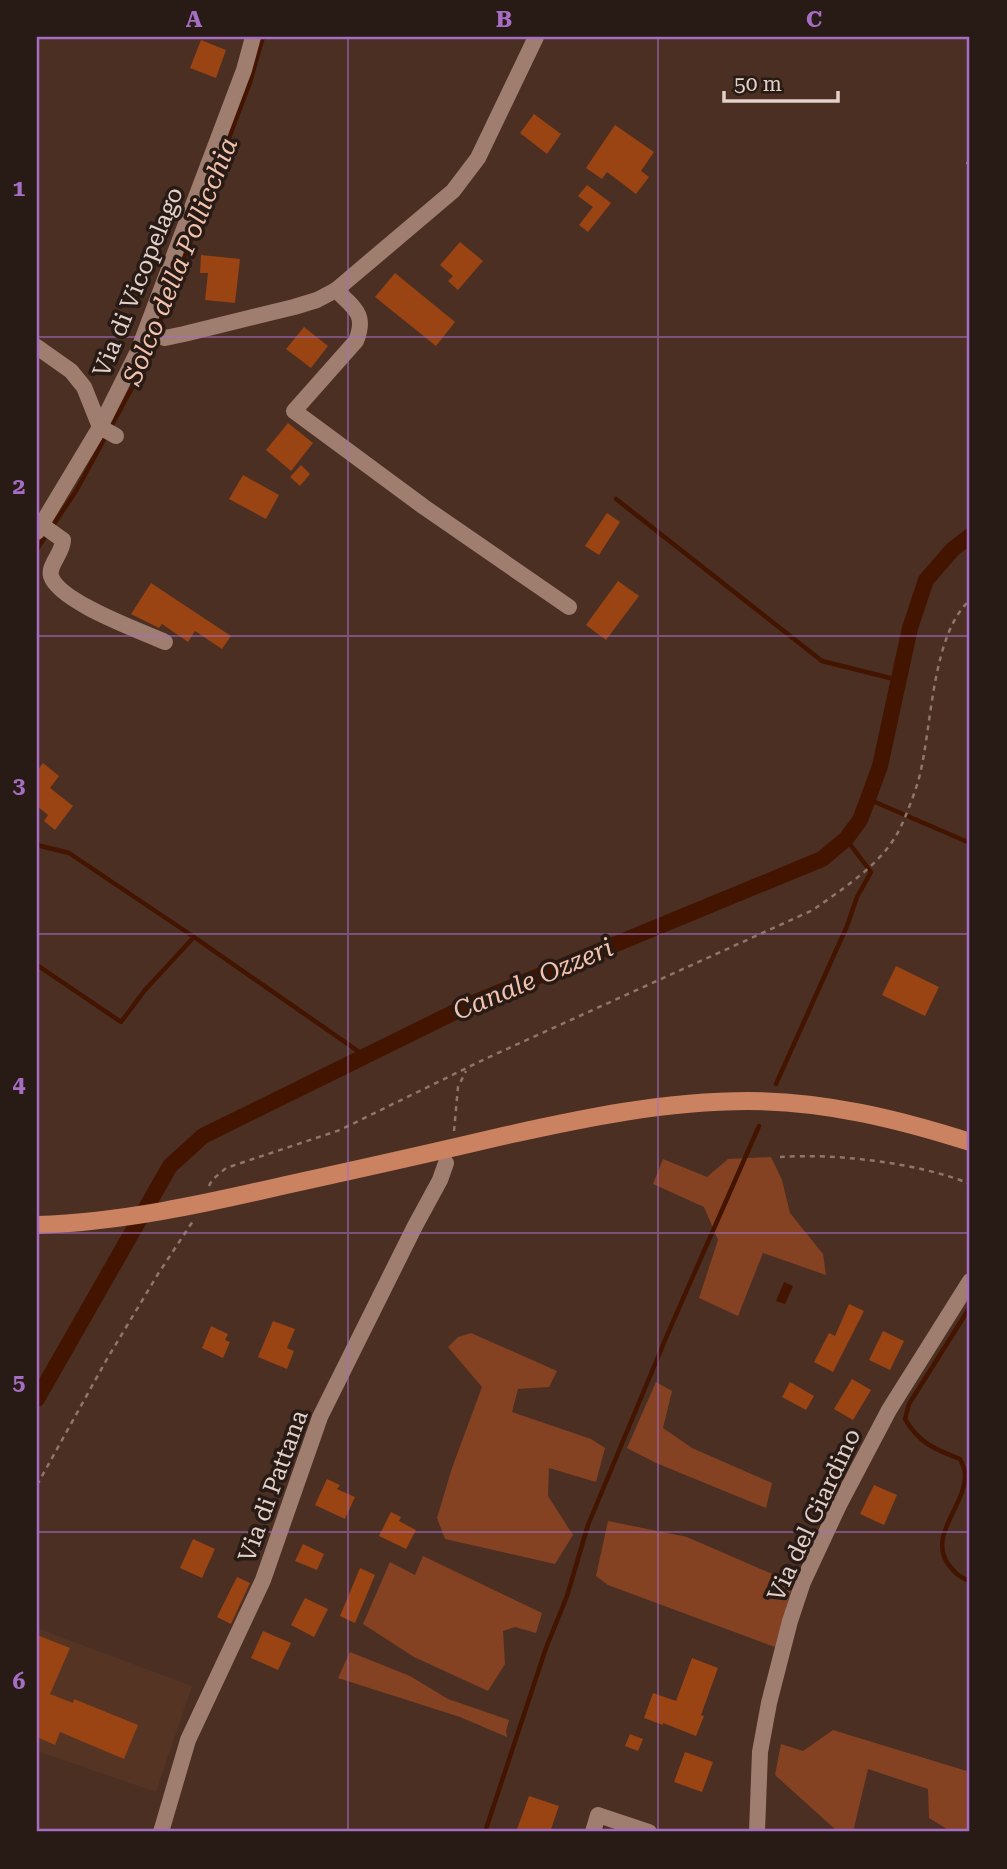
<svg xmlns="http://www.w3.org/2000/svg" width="1007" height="1869" viewBox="0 0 1007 1869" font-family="'Roboto Serif',serif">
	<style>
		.built { fill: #563424 }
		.green { fill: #844222 }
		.water { fill: #431500 }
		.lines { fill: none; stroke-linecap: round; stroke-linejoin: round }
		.stream { stroke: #431500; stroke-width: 4.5 }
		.canal { stroke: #431500; stroke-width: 16 }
		.building { fill: #9a4313 }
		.path { stroke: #8d766c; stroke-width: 2.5; stroke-dasharray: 5 5; stroke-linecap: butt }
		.minor { stroke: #9f7e70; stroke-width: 16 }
		.major { stroke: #cb8261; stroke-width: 18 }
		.grid { fill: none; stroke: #a56ec3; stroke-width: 2; stroke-opacity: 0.55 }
		.labels { text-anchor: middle; stroke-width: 7; stroke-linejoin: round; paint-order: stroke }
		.street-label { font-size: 24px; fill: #e3d1ca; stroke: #281b16 }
		.water-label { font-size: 26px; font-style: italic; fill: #f3c2ac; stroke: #281b16 }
		.neatline { fill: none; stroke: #a56ec3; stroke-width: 2.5 }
		.grid-label { font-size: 23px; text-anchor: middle; font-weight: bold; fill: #a56ec3 }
	</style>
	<rect width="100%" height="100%" fill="#4b2f23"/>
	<!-- built -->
	<path class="built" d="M37,1628L192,1686L156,1792L37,1751Z"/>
	<!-- green -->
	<g class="green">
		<path d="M771,1157L782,1180L790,1213L823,1254L826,1275L763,1253L738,1316L699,1298L718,1240L704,1207L653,1184L663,1159L707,1177L728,1159Z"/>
		<path d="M471,1333L557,1371L549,1387L518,1389L512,1412L591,1439L605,1448L596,1482L549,1468L548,1496L573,1535L555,1564L445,1539L437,1518L452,1468L482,1387L448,1347L458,1337Z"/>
		<path d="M656,1382L672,1391L663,1428L692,1448L772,1483L766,1508L656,1463L627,1448Z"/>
		<path d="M608,1521L687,1537L793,1583L775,1647L608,1585L596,1576Z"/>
		<path d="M423,1556L542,1613L536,1633L515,1627L503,1631L505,1664L488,1691L414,1657L363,1624L390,1562L415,1575Z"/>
		<path d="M350,1652L410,1676L448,1699L509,1720L506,1731L507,1737L460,1717L338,1678Z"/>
		<path d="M833,1730L970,1772V1832H952L929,1818L928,1789L868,1769L853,1832L836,1830L775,1775L781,1744L803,1751Z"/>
	</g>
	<!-- water -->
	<path class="water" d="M784,1282L793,1286L785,1304L776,1301Z"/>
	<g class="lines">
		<!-- stream -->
		<g class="stream">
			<path d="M616,499L822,661L898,680"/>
			<path d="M37,549L76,491L132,388L147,356L250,82L263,37"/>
			<path d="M868,799L970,843"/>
			<path d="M37,845L69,853L194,937L365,1056"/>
			<path d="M37,965L121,1022L145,990L194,937"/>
			<path d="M776,1084L847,926L857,897L871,872L846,839"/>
			<path d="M970,1307L909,1404L905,1419C919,1443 934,1449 960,1459C962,1463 965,1469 965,1474C966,1506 928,1534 948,1564C955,1573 960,1578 970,1581"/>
			<path d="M485,1832L546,1648L567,1596L588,1525L668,1333L759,1126"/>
		</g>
		<!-- canal -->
		<path class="canal" d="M37,1399L170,1166L203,1136L471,1004L822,859L846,839L860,820L868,799L880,766L910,628L926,580L953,549L970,536"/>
	</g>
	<!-- building -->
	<g class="building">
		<path d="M201,40L226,50L216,78L190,68Z"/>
		<path d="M534,114L561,134L547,154L520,133Z"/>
		<path d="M615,125L654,152L641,171L649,177L636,194L607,172L602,179L586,168Z"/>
		<path d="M587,185L611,203L588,232L579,225L593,207L578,196Z"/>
		<path d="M460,242L483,261L458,290L448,281L453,276L440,265Z"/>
		<path d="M201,255L240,259L235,303L205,300L208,273H200Z"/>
		<path d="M395,273L455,322L436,346L375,297Z"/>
		<path d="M304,327L328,346L311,368L286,349Z"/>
		<path d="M288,423L313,443L291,471L266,450Z"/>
		<path d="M301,465L310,474L300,486L290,477Z"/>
		<path d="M243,475L279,495L266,519L229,499Z"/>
		<path d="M607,513L620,522L599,555L585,546Z"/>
		<path d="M618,581L639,596L606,640L586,625Z"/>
		<path d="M151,583L231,636L222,649L195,631L188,642L162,624L159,628L131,614Z"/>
		<path d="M43,763L59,776L50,788L73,806L55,830L44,821L48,815L37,806V771Z"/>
		<path d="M896,966L939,987L925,1016L882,995Z"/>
		<path d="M849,1304L864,1311L833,1372L814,1362L829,1333L835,1336Z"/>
		<path d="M273,1321L295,1329L287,1348L294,1351L287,1369L258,1357Z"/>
		<path d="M211,1326L228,1334L225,1340L230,1342L223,1358L202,1348Z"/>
		<path d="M883,1331L904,1341L890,1370L869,1360Z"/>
		<path d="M852,1379L871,1390L853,1420L834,1409Z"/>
		<path d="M790,1382L814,1396L806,1410L782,1397Z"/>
		<path d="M327,1479L340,1485L337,1489L355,1497L345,1519L315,1505Z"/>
		<path d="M874,1485L897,1495L884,1525L860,1514Z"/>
		<path d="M391,1512L401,1517L399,1521L416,1530L406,1549L379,1536Z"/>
		<path d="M193,1539L215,1549L202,1578L180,1568Z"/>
		<path d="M303,1544L324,1554L317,1570L295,1561Z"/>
		<path d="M360,1568L375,1575L355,1623L340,1616Z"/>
		<path d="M237,1577L250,1583L231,1624L217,1617Z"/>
		<path d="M305,1598L328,1609L314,1637L291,1625Z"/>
		<path d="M263,1631L291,1643L278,1670L251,1658Z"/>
		<path d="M37,1635L70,1648L50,1694L73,1703L74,1699L138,1725L124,1759L60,1732L55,1745L37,1737Z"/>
		<path d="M692,1658L718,1668L701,1715L704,1716L696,1736L663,1723V1725L644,1718L653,1693L676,1701Z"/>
		<path d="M630,1734L643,1739L638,1751L625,1746Z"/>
		<path d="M685,1752L713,1762L702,1792L674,1782Z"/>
		<path d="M529,1796L559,1806L550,1832H516Z"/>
	</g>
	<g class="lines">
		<!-- path -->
		<g class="path">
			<path d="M966,163H970"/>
			<path d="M454,1131L458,1087L466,1071"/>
			<path d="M780,1157C835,1153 920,1163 970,1184"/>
			<path d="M209,1186L212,1180L226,1168L340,1130L487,1058L813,910C842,889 879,866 897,834C904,822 917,788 920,774C932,725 932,634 970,600"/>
			<path d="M37,1485L107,1359L158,1274L193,1221"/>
		</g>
		<!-- minor -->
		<g class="minor">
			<path d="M336,290C354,308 367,314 356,341L294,411L424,507L569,607"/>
			<path d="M147,331L165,338L184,334L294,307L317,300L336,290L453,191L478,158L536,37"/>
			<path d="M37,347L71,371L84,387L100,427L116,436"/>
			<path d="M42,525L63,540C63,553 48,565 51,576C59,602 141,631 165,642"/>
			<path d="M37,532L100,427L138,351L244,70L253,37"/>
			<path d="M161,1832L188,1740L263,1580L320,1417L415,1226L440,1180L446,1163"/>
			<path d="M593,1832L598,1815L649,1832"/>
			<path d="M757,1832L760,1752L769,1703L790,1621L803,1582L839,1505L889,1410L970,1281"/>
		</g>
		<!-- major -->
		<path class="major" d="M37,1225C122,1222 204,1204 286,1185C359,1169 431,1153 503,1136C584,1118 665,1101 748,1101C824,1101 898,1119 970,1142"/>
	</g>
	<!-- grid -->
	<path class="grid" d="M348,37V1832M658,37V1832M37,337H970M37,636H970M37,934H970M37,1233H970M37,1532H970"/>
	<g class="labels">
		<!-- street labels -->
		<g class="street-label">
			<text transform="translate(138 282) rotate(-68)" y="8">Via di Vicopelago</text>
			<text transform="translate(273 1486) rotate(-70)" y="8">Via di Pattana</text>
			<text transform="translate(814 1515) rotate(-65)" y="8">Via del Giardino</text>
		</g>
		<!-- water labels -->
		<g class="water-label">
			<text transform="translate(180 261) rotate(-68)" y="9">Solco della Pollicchia</text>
			<text transform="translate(533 979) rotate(-23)" y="9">Canale Ozzeri</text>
		</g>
	</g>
	<!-- border -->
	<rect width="1007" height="1869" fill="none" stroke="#281b16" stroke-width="77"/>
	<!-- scale -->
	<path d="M724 91v10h114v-10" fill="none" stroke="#e3d1ca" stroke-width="3.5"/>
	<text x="734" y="91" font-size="21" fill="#e3d1ca" stroke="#281b16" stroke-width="5" paint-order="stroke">50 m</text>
	<rect x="38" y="38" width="930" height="1792" class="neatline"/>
	<g class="grid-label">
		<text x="194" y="27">A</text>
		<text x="504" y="27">B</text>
		<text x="814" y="27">C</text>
		<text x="19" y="196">1</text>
		<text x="19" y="494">2</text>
		<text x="19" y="793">3</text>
		<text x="19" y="1092">4</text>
		<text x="19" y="1390">5</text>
		<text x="19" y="1689">6</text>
	</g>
</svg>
